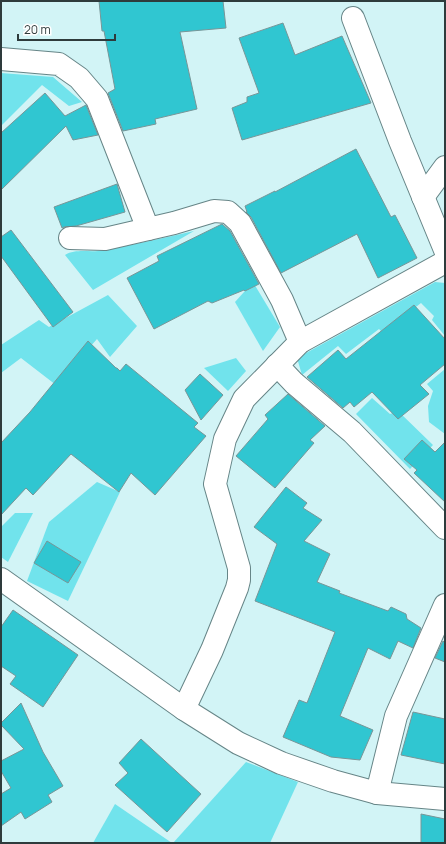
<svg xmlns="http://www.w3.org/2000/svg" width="446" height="844" viewBox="0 0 446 844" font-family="Manrope,sans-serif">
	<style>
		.green { fill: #71e3ec }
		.building { fill: #30c6d1; stroke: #779698 }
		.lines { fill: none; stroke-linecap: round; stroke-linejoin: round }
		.street-casing { stroke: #668587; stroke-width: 24 }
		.street { stroke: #fff; stroke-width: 22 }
	</style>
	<rect width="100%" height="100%" fill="#d2f4f6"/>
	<!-- green -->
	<g class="green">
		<path d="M1,73L53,77L82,102L69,106L42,85L1,126Z"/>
		<path d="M194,231L93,290L65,255C75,249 87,252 98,251C130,246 162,238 194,231Z"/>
		<path d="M253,282L280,327L263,351L235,302Z"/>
		<path d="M435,282L445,283V336L432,320L434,316L421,303L403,317L386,336L379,329L346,354L338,346L302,375L297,358Z"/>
		<path d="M108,295L137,326L110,357L97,339L56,385L21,358L1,373V345L39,320L49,327Z"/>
		<path d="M236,358L246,371L228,391L204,368Z"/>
		<path d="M445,369V434L429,422L428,406L433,391L427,384Z"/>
		<path d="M372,398L390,414L398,411L433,445L410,469L356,414Z"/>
		<path d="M97,482L120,492L68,601L27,581L49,522Z"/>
		<path d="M15,513H33L8,562L1,557V527Z"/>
		<path d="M246,762L298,782L270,843H173Z"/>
		<path d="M115,804L172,843H93Z"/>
	</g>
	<!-- building -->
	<g class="building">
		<path d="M99,1H223L226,28L180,32L197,109L155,119L156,124L123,131L108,93L115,89L104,31H102Z"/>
		<path d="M283,23L295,55L342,36L371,103L242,140L232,108L247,102V97L259,93L239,38Z"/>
		<path d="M45,93L65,116L86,105L98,135L73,140L66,126L1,190V133Z"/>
		<path d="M356,149L391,217L395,215L417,258L378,278L357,234L281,273L251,217L246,212H247L245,206L275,191V192Z"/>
		<path d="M117,184L125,212L76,226L64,227L62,228L54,207Z"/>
		<path d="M222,224L230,231L259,284L245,291L244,290L212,303L208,301L154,329L127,278L159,261L157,256Z"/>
		<path d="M11,230L73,312L53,327L1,256V237Z"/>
		<path d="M414,305L445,339V364L420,385L429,394L398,419L372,392L354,407L350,402L343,408L307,377L338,350L346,359Z"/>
		<path d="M88,341L116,368H117L120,371L126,364L198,423L194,427L206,436L155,495L131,473L119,492L71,454L33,495L26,488L1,515V443L30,412Z"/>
		<path d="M200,374L223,395L201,420L185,390Z"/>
		<path d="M288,394L325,426L310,440L314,443L275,488L236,456L268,419L265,415Z"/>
		<path d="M422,440L435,452L445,442V502L414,473L417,470L404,459Z"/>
		<path d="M286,487L307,503L303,508L322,520L304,541L330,554L317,582L340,591L339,593L388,611L391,607L406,614L407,619L421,628L413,648L398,641L390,659L368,648L340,716L373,730L360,760L331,757L283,737L299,700L307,703L335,632L255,601L277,544L254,527Z"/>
		<path d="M47,541L81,562L68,583L34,563Z"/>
		<path d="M13,610L78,655L43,707L10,684L16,676L1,666V627Z"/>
		<path d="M443,641L445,643V662L435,658Z"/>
		<path d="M21,703L43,752L63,786L48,795L52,802L25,819L21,812L1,826V794L11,788L1,771V761L24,749L1,725V723Z"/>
		<path d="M413,712L445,719V764L401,755Z"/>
		<path d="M141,739L201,794L167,832L115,785L128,773L119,763Z"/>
		<path d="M421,814L445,819V843H421Z"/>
	</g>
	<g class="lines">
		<defs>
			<g id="street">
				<path d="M353,18L400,141L445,250"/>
				<path d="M1,59L59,64L79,78L97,99L148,229"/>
				<path d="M423,197L445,167"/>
				<path d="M70,238L105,239L174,223L214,211L228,212L240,223L282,300L300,342"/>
				<path d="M277,365L294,383L352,432L445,528"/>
				<path d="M1,579L184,709L238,743L281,763L333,781L377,793L445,799"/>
				<path d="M184,709L212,650L237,588L239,580V568L215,484L225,439L244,399L300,342L445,262"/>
				<path d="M377,793L396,716L445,605"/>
			</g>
		</defs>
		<!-- street casing -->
		<use href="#street" class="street-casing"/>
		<!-- street -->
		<use href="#street" class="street"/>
	</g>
	<!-- border -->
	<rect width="446" height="844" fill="none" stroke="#2e3b3c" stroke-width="4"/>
	<!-- scale -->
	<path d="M18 34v6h97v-6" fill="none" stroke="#2e3b3c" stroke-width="2"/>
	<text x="24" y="34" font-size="12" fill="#2e3b3c" stroke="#ffffff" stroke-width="3" paint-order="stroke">20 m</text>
</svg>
